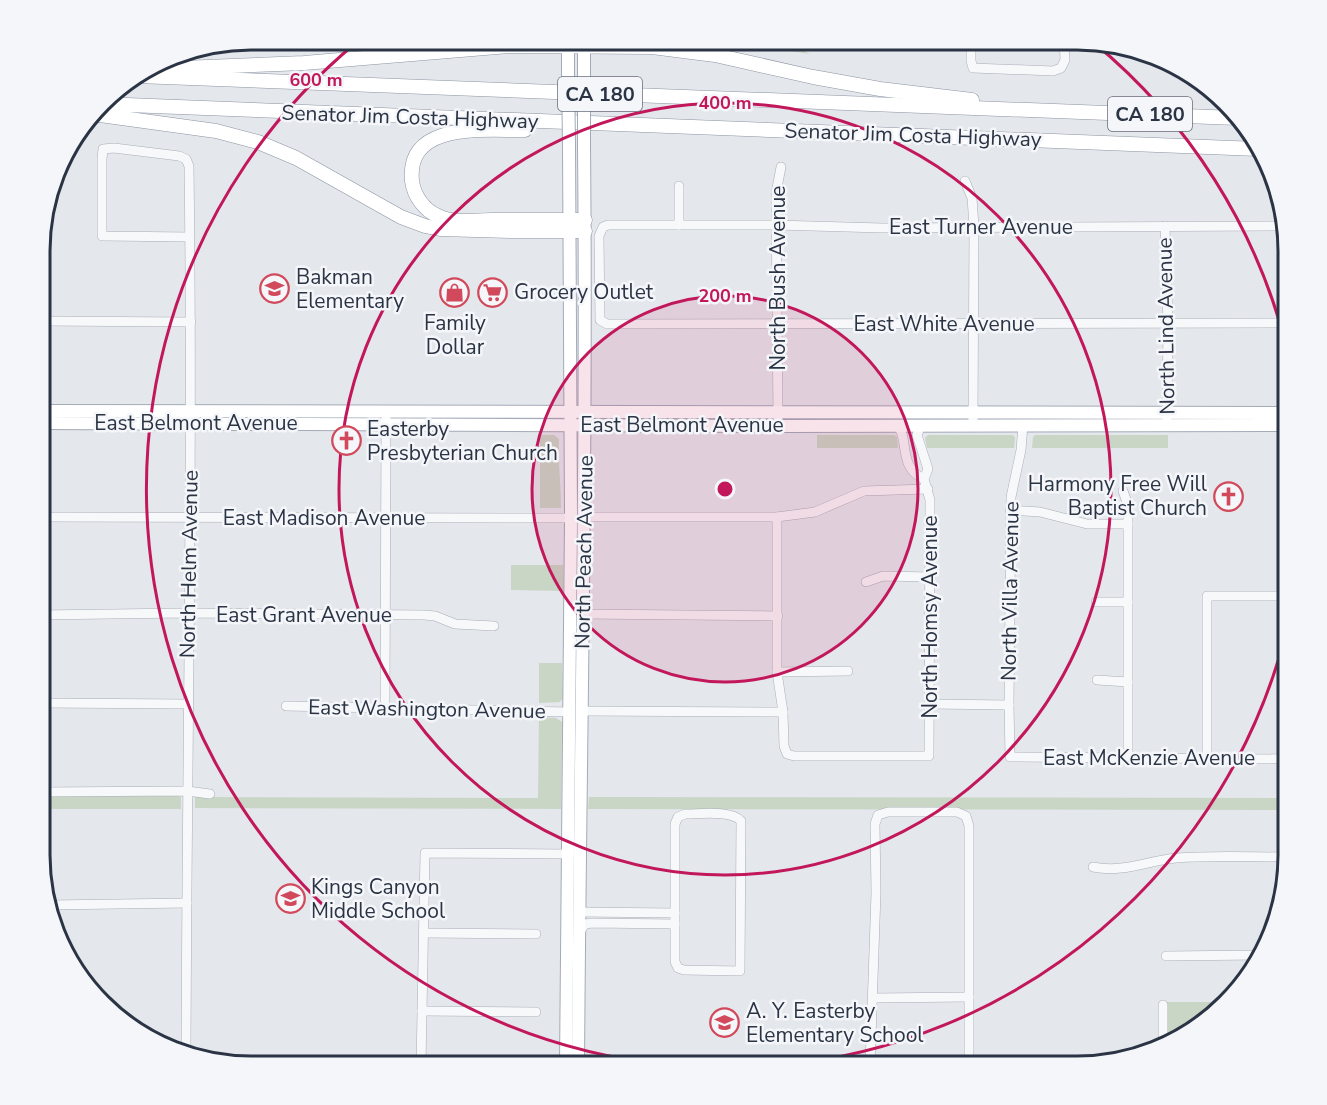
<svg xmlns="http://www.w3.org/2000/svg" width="1327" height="1105" viewBox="0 0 1327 1105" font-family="'Nunito Sans',sans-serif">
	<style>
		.green { fill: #c9d6c5 }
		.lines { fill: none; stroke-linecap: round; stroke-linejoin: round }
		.minor-casing { stroke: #a9aeb7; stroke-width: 10 }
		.major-casing { stroke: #a3abb8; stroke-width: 14 }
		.highway-casing { stroke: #8b94a3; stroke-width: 15 }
		.minor { stroke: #f7f8fa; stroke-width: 9 }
		.major { stroke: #fff; stroke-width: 12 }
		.highway { stroke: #fff; stroke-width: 14 }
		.major-bridge-casing { stroke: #a3abb8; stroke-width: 14; stroke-linecap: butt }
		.major-bridge { stroke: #fff; stroke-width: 12 }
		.ring { fill: none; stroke: #c2185b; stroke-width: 3 }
		.labels { text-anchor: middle; stroke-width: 5; stroke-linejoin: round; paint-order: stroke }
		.shield { fill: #f4f6f9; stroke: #676e7b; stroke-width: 1.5 }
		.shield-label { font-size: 20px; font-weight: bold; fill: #2b3445 }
		.street-label { font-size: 21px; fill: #2b3445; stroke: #f4f6f9 }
		.poi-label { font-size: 21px; fill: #2b3445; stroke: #f4f6f9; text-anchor: start }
		.rim { fill: none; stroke: #2b3445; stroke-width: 3 }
		.centre { fill: #c2185b; stroke: #f4f6f9; stroke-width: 3 }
		.ring-label { font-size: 18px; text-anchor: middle; font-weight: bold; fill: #c2185b; stroke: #f4f6f9; stroke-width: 5; stroke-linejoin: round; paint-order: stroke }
	</style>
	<rect width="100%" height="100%" fill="#e4e7ec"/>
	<!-- green -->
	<g class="green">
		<path d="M701,39H796L800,49L810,54L717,40Z"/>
		<path d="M540,435H554L559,439C558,463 561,485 561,508H540Z"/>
		<path d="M817,435H894L897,437L898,448H817Z"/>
		<path d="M928,435H1012L1015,437L1014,448H927L925,438Z"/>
		<path d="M1035,435H1168V448H1032L1033,437Z"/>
		<path d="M511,565H563V591L511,590Z"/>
		<path d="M539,663H562L563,698L560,702L539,703Z"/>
		<path d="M539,717L556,718L562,722L561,809L195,808V797L538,798Z"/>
		<path d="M40,796H178L181,797V809H40Z"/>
		<path d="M589,797L1288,798V810L588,809Z"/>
		<path d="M1165,1002H1227L1164,1045Z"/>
	</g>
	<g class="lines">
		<defs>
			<g id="minor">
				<path d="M971,39V61L973,68L1053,71L1061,68L1065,60L1064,39"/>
				<path d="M965,181L972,198L974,226L973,425"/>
				<path d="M679,225V186"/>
				<path d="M1165,226L1168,324L1167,419"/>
				<path d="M1283,226L882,228L776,225H608L603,227L599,236L600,320L607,324L1288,323"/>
				<path d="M41,321L191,322"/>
				<path d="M778,419L776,193L781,167"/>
				<path d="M897,425C910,438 897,467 924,479"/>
				<path d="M1023,425L1021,450L1011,497L1009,705L1010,757L1288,759"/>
				<path d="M1123,491L1128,505V759"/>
				<path d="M1010,510L1040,512L1087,524H1128"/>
				<path d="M40,517L571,518"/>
				<path d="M585,517H777L815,512L864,491L928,489"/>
				<path d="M777,517V672L783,712L784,746L787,754L794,756H929L930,500L924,479L928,469L917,435L921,425"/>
				<path d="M866,582L883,576L931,577"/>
				<path d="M1096,602H1128"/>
				<path d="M582,614L778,616"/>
				<path d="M40,615L183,613L424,615L435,616L455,624L494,626"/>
				<path d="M777,672L848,671"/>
				<path d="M1097,680L1128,682"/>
				<path d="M40,703L188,704"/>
				<path d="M930,704L1009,705"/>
				<path d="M286,706L569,712"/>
				<path d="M385,707L386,418"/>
				<path d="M582,711L783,712"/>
				<path d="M1207,759V596H1282V675H1288"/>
				<path d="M40,792L187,791L210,794"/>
				<path d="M685,814C700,814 732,810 741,821L740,971L684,970L678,968L675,962V824L678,817Z"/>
				<path d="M1093,867C1124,873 1146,861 1176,858C1212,855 1251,857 1288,857"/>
				<path d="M49,905L187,903"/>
				<path d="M579,912L675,913"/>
				<path d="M424,933L536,934"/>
				<path d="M579,933L585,924L592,923L675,924"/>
				<path d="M1166,956L1259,955"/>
				<path d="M874,998L969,997"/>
				<path d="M1163,1005V1046"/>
				<path d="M422,1011L536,1012"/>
				<path d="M186,1054C187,758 193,462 189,166L186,159L179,156L114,148L103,149L102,159V236L190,237"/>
				<path d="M421,1066L425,853L567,854"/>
				<path d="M870,1066L876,893L875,824L878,815L888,812H957L966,816L969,826V1066"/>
			</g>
			<g id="major">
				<path d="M568,39V73"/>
				<path d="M584,39V74"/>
				<path d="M40,411L1288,413"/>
				<path d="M40,423L778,426L1288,425"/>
				<path d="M566,1066L571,518L569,145"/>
				<path d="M578,1066C580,759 587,453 584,146"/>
			</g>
			<g id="highway">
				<path d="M157,69L304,63L509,46L652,47L715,55L813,77L880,89L972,100"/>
				<path d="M137,76L1237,118"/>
				<path d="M101,104L1258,149"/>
				<path d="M93,114L216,131L258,142L296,158L401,217L425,226L440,229L510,231H585"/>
				<path d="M525,130C487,131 406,120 412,181C414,196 424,210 438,216C454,224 475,220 493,220C523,220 554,220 585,220"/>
			</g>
		</defs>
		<!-- minor casing -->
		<use href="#minor" class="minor-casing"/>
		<!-- major casing -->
		<use href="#major" class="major-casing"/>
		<!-- highway casing -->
		<use href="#highway" class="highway-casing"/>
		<!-- minor -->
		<use href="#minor" class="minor"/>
		<!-- major -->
		<use href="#major" class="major"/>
		<!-- highway -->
		<use href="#highway" class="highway"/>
		<defs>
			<g id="major-bridge">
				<path d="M568,73L569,145"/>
				<path d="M584,74V146"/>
			</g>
		</defs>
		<!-- major-bridge casing -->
		<use href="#major-bridge" class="major-bridge-casing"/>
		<!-- major-bridge -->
		<use href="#major-bridge" class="major-bridge"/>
	</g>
	<!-- distance rings -->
	<circle cx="725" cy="489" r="193" fill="#c2185b" fill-opacity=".12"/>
	<g class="ring">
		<circle cx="725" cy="489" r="193"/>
		<circle cx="725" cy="489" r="386"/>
		<path d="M1287 629A579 579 0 0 1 775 1066M670 1065A579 579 0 0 1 357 42M1093 42A579 579 0 0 1 1287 349"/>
	</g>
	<!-- icons -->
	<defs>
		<symbol id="school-ring" viewBox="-11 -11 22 22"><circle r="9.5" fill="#f4f6f9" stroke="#d1495b" stroke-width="1.5"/><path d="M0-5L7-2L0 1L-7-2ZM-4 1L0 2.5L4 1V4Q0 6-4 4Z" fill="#d1495b"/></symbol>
		<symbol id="shop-ring" viewBox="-11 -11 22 22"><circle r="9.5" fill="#f4f6f9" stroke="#d1495b" stroke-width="1.5"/><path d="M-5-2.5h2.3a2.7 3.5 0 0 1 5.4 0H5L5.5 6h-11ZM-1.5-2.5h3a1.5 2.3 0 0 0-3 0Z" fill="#d1495b"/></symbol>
		<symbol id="supermarket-ring" viewBox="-11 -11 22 22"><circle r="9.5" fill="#f4f6f9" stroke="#d1495b" stroke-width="1.5"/><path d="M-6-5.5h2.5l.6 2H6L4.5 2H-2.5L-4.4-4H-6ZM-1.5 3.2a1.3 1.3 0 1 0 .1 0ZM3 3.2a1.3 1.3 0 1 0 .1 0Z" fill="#d1495b"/></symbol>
		<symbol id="church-ring" viewBox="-11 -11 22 22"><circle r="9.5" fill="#f4f6f9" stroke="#d1495b" stroke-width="1.5"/><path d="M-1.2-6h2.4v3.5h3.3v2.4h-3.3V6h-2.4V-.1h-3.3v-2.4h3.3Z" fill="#d1495b"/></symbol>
	</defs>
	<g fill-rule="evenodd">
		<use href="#school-ring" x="258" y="272" width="33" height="33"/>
		<use href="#shop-ring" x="438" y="276" width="33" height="33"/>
		<use href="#supermarket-ring" x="476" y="276" width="33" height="33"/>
		<use href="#church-ring" x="330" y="424" width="33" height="33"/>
		<use href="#church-ring" x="1212" y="480" width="33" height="33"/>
		<use href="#school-ring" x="274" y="882" width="33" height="33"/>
		<use href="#school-ring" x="708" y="1006" width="33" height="33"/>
	</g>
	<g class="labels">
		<!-- shield labels -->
		<g class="shield">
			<rect x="558" y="77" width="84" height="34" rx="4.5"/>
			<rect x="1108" y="97" width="84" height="34" rx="4.5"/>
		</g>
		<g class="shield-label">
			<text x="600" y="101">CA 180</text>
			<text x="1150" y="121">CA 180</text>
		</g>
		<!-- street labels -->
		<g class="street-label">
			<text transform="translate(410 117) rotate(2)" y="7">Senator Jim Costa Highway</text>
			<text transform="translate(913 135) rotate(2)" y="7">Senator Jim Costa Highway</text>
			<text x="981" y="234">East Turner Avenue</text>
			<text transform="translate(778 278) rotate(-90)" y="7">North Bush Avenue</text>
			<text x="944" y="331">East White Avenue</text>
			<text transform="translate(1166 326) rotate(-91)" y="7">North Lind Avenue</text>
			<text x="196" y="430">East Belmont Avenue</text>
			<text x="682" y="432">East Belmont Avenue</text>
			<text x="324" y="525">East Madison Avenue</text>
			<text transform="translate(584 552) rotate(-89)" y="7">North Peach Avenue</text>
			<text transform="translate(189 564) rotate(-89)" y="7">North Helm Avenue</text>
			<text transform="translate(1010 591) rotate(-89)" y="7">North Villa Avenue</text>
			<text x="304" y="622">East Grant Avenue</text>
			<text transform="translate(930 617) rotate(-90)" y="7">North Homsy Avenue</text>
			<text transform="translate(427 709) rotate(1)" y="7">East Washington Avenue</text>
			<text x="1149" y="765">East McKenzie Avenue</text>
		</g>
		<!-- poi labels -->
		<g class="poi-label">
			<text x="296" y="284">Bakman<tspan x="296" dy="24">Elementary</tspan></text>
			<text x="514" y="299">Grocery Outlet</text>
			<text x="455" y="330" text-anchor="middle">Family<tspan x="455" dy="24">Dollar</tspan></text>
			<text x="367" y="436">Easterby<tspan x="367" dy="24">Presbyterian Church</tspan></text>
			<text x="1207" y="491" text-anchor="end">Harmony Free Will<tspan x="1207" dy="24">Baptist Church</tspan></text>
			<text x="311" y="894">Kings Canyon<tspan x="311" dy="24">Middle School</tspan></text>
			<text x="746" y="1018">A. Y. Easterby<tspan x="746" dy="24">Elementary School</tspan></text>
		</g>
	</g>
	<!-- crop -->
	<path d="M0 0H1327V1105H0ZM251 50H1077A201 201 0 0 1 1278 251V855A201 201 0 0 1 1077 1056H251A201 201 0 0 1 50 855V251A201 201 0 0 1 251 50Z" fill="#f4f6f9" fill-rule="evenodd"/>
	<path class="rim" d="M251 50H1077A201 201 0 0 1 1278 251V855A201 201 0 0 1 1077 1056H251A201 201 0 0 1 50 855V251A201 201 0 0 1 251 50Z"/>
	<circle cx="725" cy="489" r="9" class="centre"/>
	<g class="ring-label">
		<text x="316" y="86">600 m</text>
		<text x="725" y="109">400 m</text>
		<text x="725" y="302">200 m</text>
	</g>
</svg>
